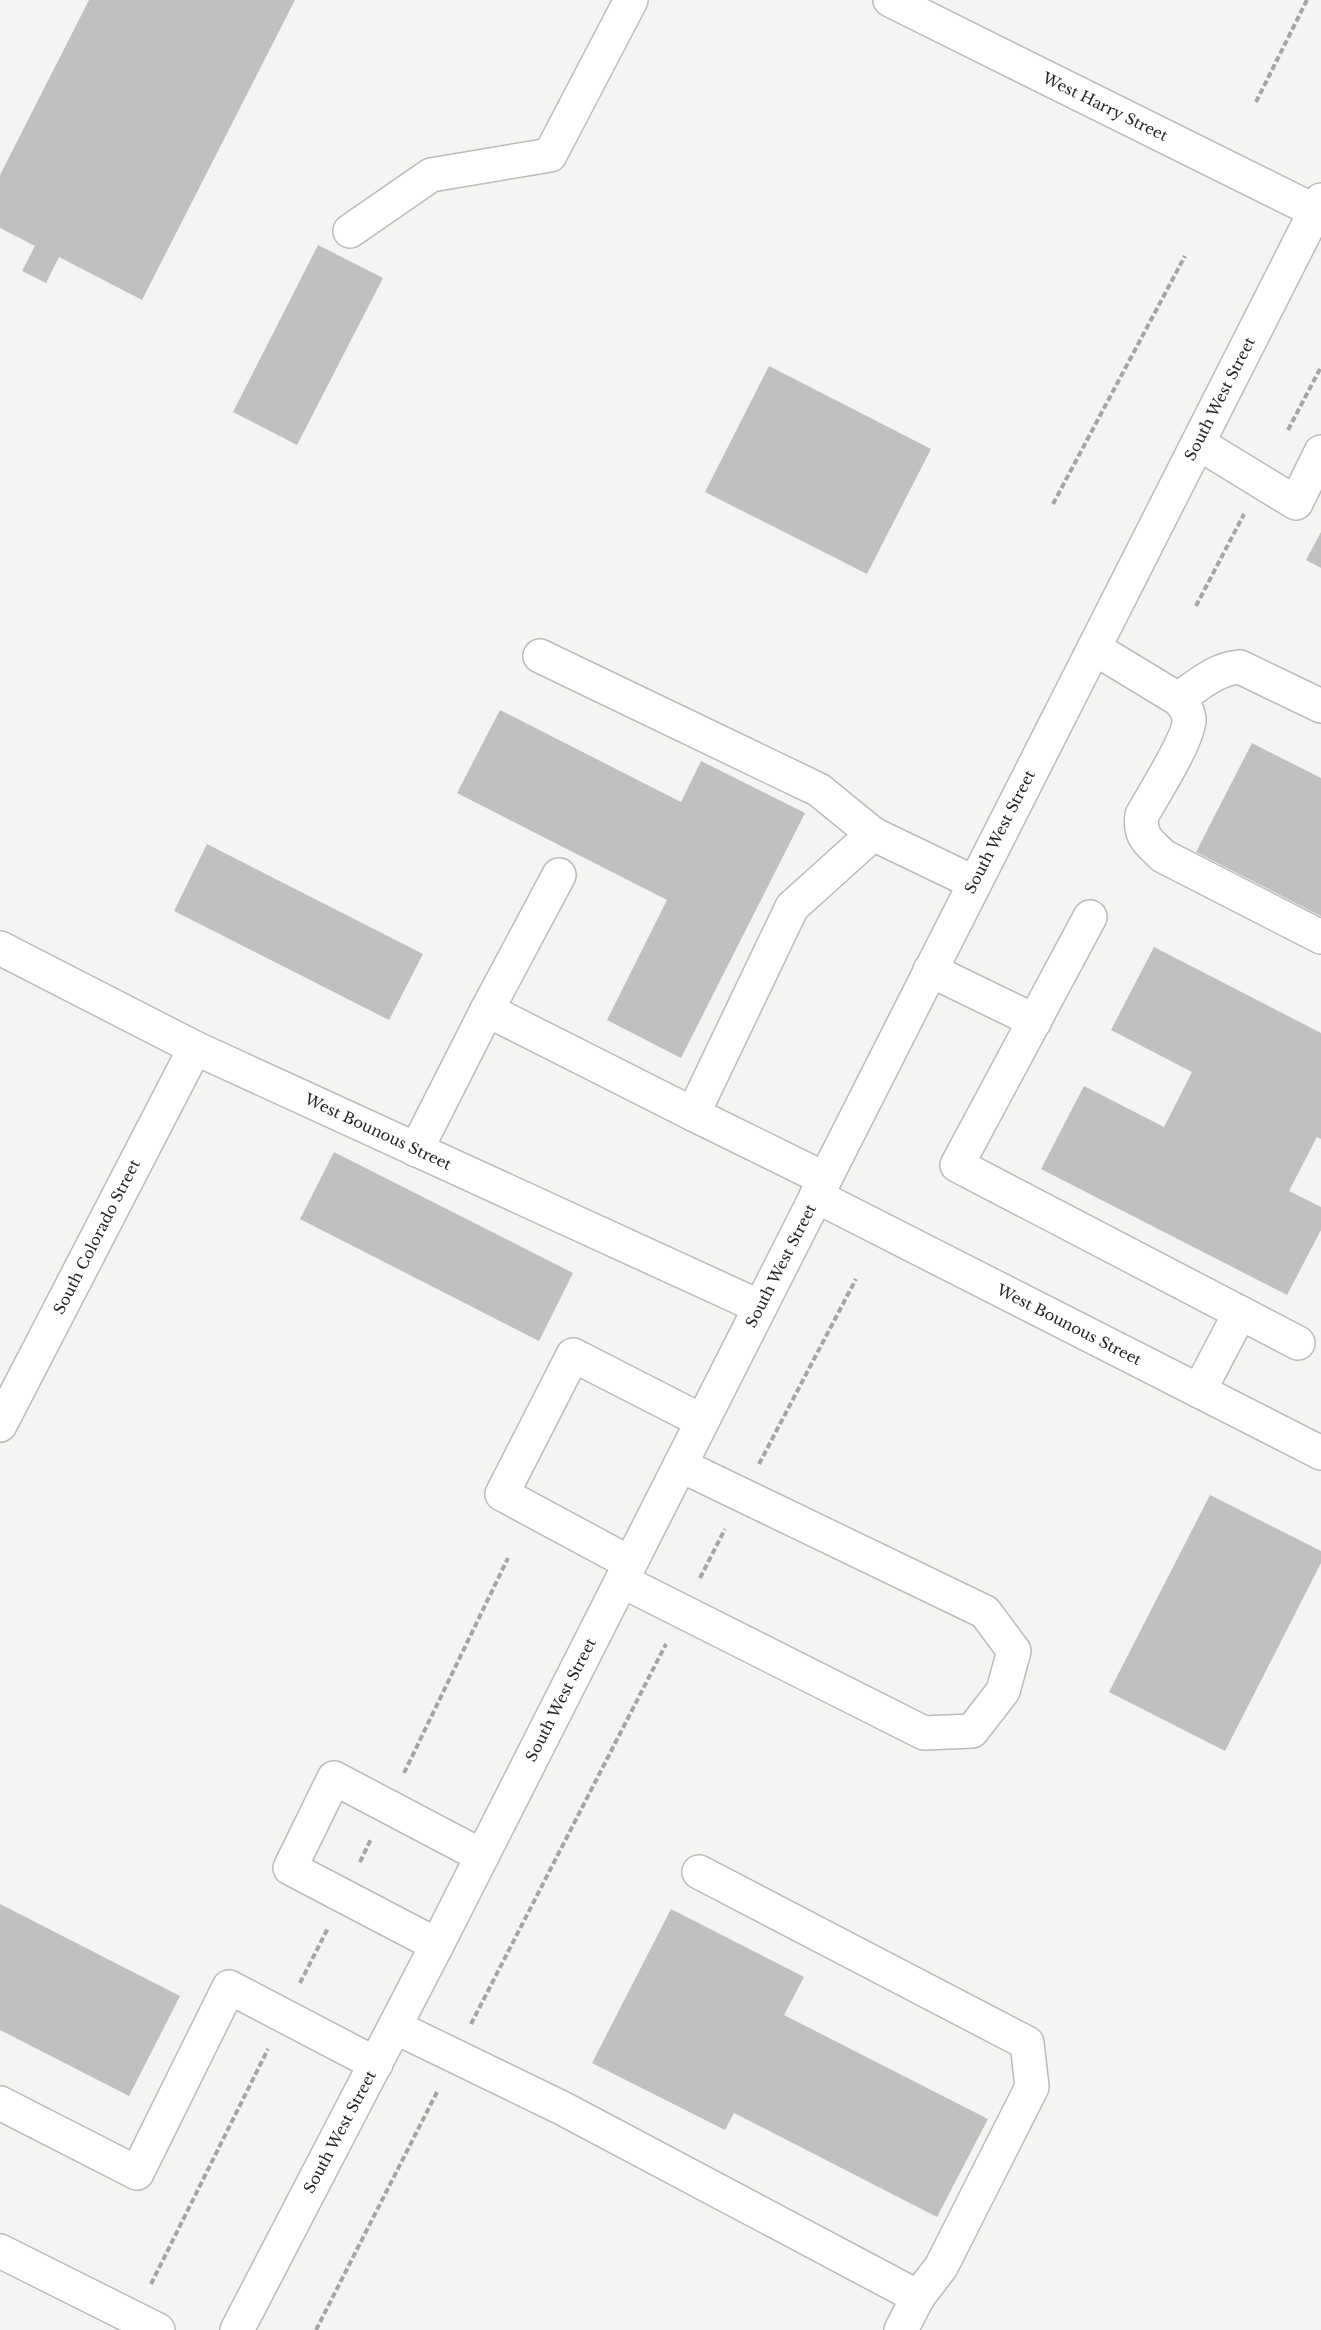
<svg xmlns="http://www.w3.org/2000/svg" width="1321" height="2330" viewBox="0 0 1321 2330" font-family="'Libre Baskerville',serif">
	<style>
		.building { fill: #bec1be }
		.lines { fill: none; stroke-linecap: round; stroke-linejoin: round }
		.minor-casing { stroke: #bbbcb8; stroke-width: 36 }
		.major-casing { stroke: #bbbcb8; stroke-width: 36 }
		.path { stroke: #a5a6a4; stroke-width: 4; stroke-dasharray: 6 3; stroke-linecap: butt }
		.minor { stroke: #fff; stroke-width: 33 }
		.major { stroke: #fff; stroke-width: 33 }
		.labels { text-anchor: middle; stroke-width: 4.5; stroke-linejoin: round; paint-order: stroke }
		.street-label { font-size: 15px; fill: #252624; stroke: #fff }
	</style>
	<rect width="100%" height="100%" fill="#f4f5f2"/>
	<!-- building -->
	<g class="building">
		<path d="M89,0H295L142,300L59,257L46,283L22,271L35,246L0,228V175Z"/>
		<path d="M318,245L383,278L297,445L233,412Z"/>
		<path d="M769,366L931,449L867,574L705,492Z"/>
		<path d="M1321,532V568L1306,560Z"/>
		<path d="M500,710L681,802L701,761L805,813L681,1058L607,1020L667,900L457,793Z"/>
		<path d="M1252,743L1321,778V916L1196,852Z"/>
		<path d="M207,844L423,954L389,1020L174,911Z"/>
		<path d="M1154,947L1321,1033V1139L1317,1137L1289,1191L1321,1207V1230L1287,1295L1041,1169L1084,1086L1164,1127L1192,1072L1111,1030Z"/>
		<path d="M334,1152L573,1273L539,1341L300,1219Z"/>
		<path d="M1210,1495L1321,1551V1563L1225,1751L1109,1692Z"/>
		<path d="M0,1904L180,1996L129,2096L0,2030Z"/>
		<path d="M671,1909L804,1977L784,2015L988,2119L937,2217L734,2113L725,2130L592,2063Z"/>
	</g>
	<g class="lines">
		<defs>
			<g id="minor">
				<path d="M890,0L1321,214"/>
				<path d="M350,231L431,175L550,155L631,0"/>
				<path d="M1198,443L1296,503L1321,452"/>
				<path d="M1094,648L1178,699C1183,704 1188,711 1189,718C1191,736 1152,797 1142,815C1139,837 1149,842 1163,856L1321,937"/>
				<path d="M540,656L819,790L873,834"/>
				<path d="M1178,699C1197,686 1217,668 1240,667L1321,706"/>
				<path d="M1090,917L957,1165L1298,1343"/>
				<path d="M0,948L195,1048L760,1307"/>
				<path d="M930,970L1035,1021"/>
				<path d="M487,1010L559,875"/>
				<path d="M416,1150L487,1010L693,1114"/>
				<path d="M825,1179L693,1114L792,907L873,834L975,883"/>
				<path d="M816,1196L1321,1453"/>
				<path d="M1199,1391L1240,1313"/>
				<path d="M0,1425L195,1048"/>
				<path d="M630,1563L502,1494L573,1355L702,1421"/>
				<path d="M622,1581L924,1733L972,1731L1003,1691L1014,1651L985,1612L680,1465"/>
				<path d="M437,1945L290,1868L334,1778L482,1856"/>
				<path d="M395,2027L562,2108L918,2297L941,2267L1032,2087L1027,2043L699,1872"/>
				<path d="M0,2103L137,2173L229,1987L376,2064"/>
				<path d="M0,2251L158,2330"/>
				<path d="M901,2330L918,2297"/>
			</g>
			<path id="major" d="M237,2330L437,1945L1321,200"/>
		</defs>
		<!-- minor casing -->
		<use href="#minor" class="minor-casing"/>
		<!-- major casing -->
		<use href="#major" class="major-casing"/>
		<!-- path -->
		<g class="path">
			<path d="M1256,102L1307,0"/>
			<path d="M1288,430L1321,367"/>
			<path d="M1053,504L1185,256"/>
			<path d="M1196,606L1244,514"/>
			<path d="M759,1464L856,1279"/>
			<path d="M700,1578L725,1529"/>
			<path d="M404,1773L508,1558"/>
			<path d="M360,1862L371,1839"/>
			<path d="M300,1983L328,1928"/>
			<path d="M471,2024L666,1644"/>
			<path d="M151,2284L268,2049"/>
			<path d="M316,2330L438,2090"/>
		</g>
		<!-- minor -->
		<use href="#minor" class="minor"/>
		<!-- major -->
		<use href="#major" class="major"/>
	</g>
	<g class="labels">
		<!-- street labels -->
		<g class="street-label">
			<text transform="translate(1105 107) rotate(26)" y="5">West Harry Street</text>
			<text transform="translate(1220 399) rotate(-63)" y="5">South West Street</text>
			<text transform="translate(1000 832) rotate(-63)" y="5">South West Street</text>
			<text transform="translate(378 1132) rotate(25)" y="5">West Bounous Street</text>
			<text transform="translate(97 1237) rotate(-63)" y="5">South Colorado Street</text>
			<text transform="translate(781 1266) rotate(-63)" y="5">South West Street</text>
			<text transform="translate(1069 1325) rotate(27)" y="5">West Bounous Street</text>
			<text transform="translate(561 1700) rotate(-63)" y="5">South West Street</text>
			<text transform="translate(340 2132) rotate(-62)" y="5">South West Street</text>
		</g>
	</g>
</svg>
